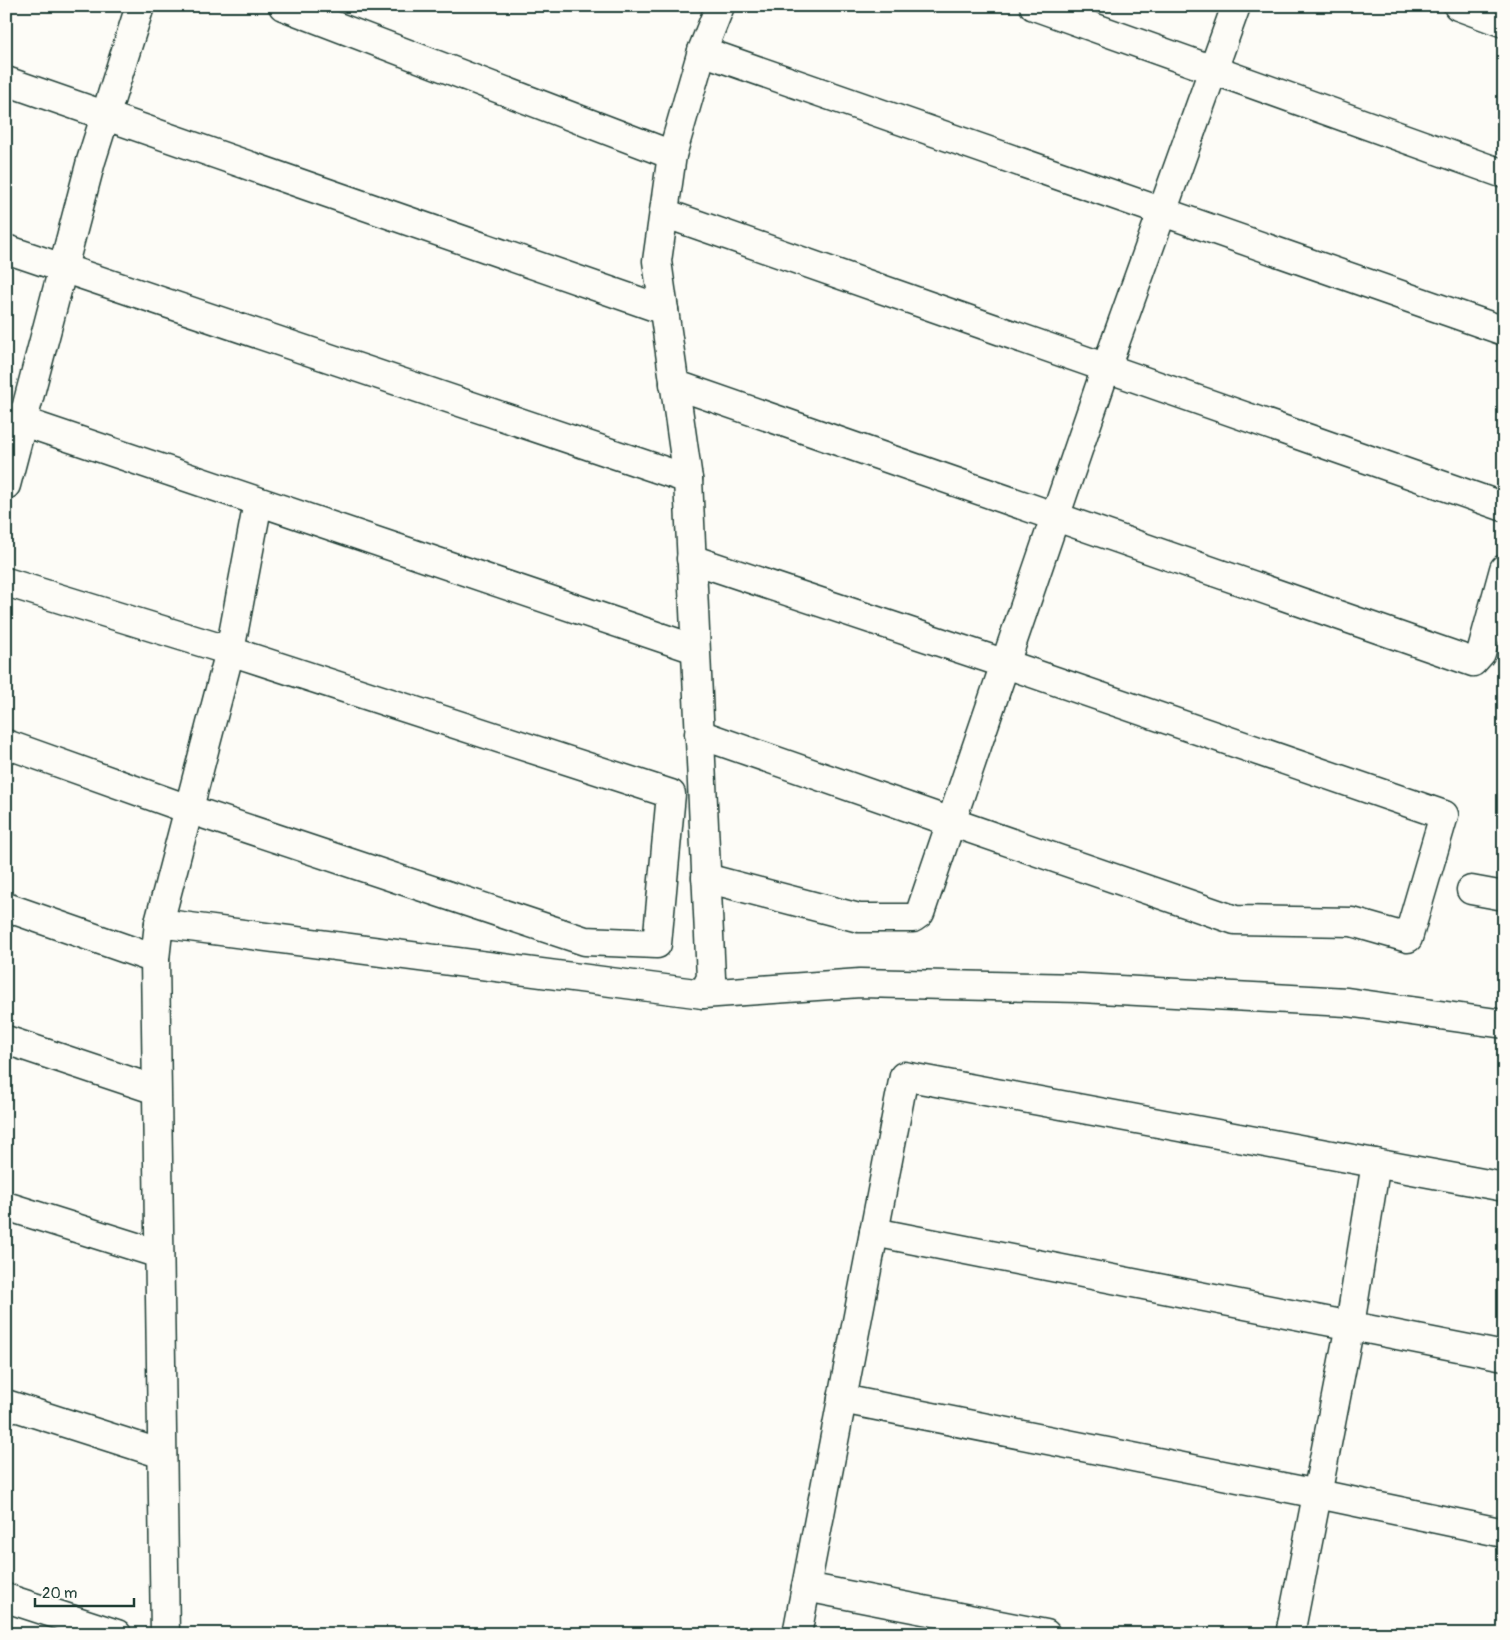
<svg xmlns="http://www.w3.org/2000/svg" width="1510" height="1640" viewBox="0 0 1510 1640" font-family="Pangolin,sans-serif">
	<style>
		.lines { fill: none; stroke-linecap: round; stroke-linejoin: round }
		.street-casing { stroke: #1f3d34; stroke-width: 31 }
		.street { stroke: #fdfcf7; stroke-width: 28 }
	</style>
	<rect width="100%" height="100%" fill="#fdfcf7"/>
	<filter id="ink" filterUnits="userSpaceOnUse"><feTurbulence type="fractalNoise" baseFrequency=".02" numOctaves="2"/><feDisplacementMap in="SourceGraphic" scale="10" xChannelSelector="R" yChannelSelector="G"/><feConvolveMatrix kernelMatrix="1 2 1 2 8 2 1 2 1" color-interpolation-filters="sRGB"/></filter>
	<g filter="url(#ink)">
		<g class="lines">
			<defs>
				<g id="street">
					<path d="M283,6L672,155"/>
					<path d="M1034,6L1504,174"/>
					<path d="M1458,6L1504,23"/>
					<path d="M702,51L1504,331"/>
					<path d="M6,81L664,310"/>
					<path d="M664,213L1504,507"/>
					<path d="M6,249L688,479"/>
					<path d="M674,384L1473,662L1481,653L1504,569"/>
					<path d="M6,416L695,649"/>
					<path d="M6,485L91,161L140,6"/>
					<path d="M691,559L1006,664L1444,815L1408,938L1352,922L1235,920L951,822L920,913L913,918H859L706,878"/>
					<path d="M6,582L230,651L671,794L657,944L585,941L188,809L6,744"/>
					<path d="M699,734L951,822L1106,368L1236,6"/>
					<path d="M1471,890L1504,896"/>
					<path d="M6,907L155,959"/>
					<path d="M159,923L230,651L258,502"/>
					<path d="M703,994L860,983L1081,988L1347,1002L1504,1024"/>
					<path d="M6,1040L156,1090"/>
					<path d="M6,1206L159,1254"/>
					<path d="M874,1232L1504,1356"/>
					<path d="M842,1399L1318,1494L1504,1533"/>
					<path d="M6,1404L162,1454"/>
					<path d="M806,1587L1046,1634"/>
					<path d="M6,1598L117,1634"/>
					<path d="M165,1634L155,959L159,923L703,994L711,978L688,479L657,261L672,155L702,51L720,6"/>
					<path d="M797,1634L904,1076L1504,1187"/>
					<path d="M1290,1634L1350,1325L1376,1163"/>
				</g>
			</defs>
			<!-- street casing -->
			<use href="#street" class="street-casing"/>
			<!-- street -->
			<use href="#street" class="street"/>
		</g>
	</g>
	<!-- margin -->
	<rect width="1510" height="1640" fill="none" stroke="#fdfcf7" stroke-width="25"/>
	<rect x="12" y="12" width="1485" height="1615" fill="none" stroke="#1f3d34" stroke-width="2" filter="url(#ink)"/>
	<!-- scale -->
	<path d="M35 1598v8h99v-8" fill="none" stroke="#1f3d34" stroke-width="2.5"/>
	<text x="42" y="1598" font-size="15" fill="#1f3d34" stroke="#fdfcf7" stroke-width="4" paint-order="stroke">20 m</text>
</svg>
